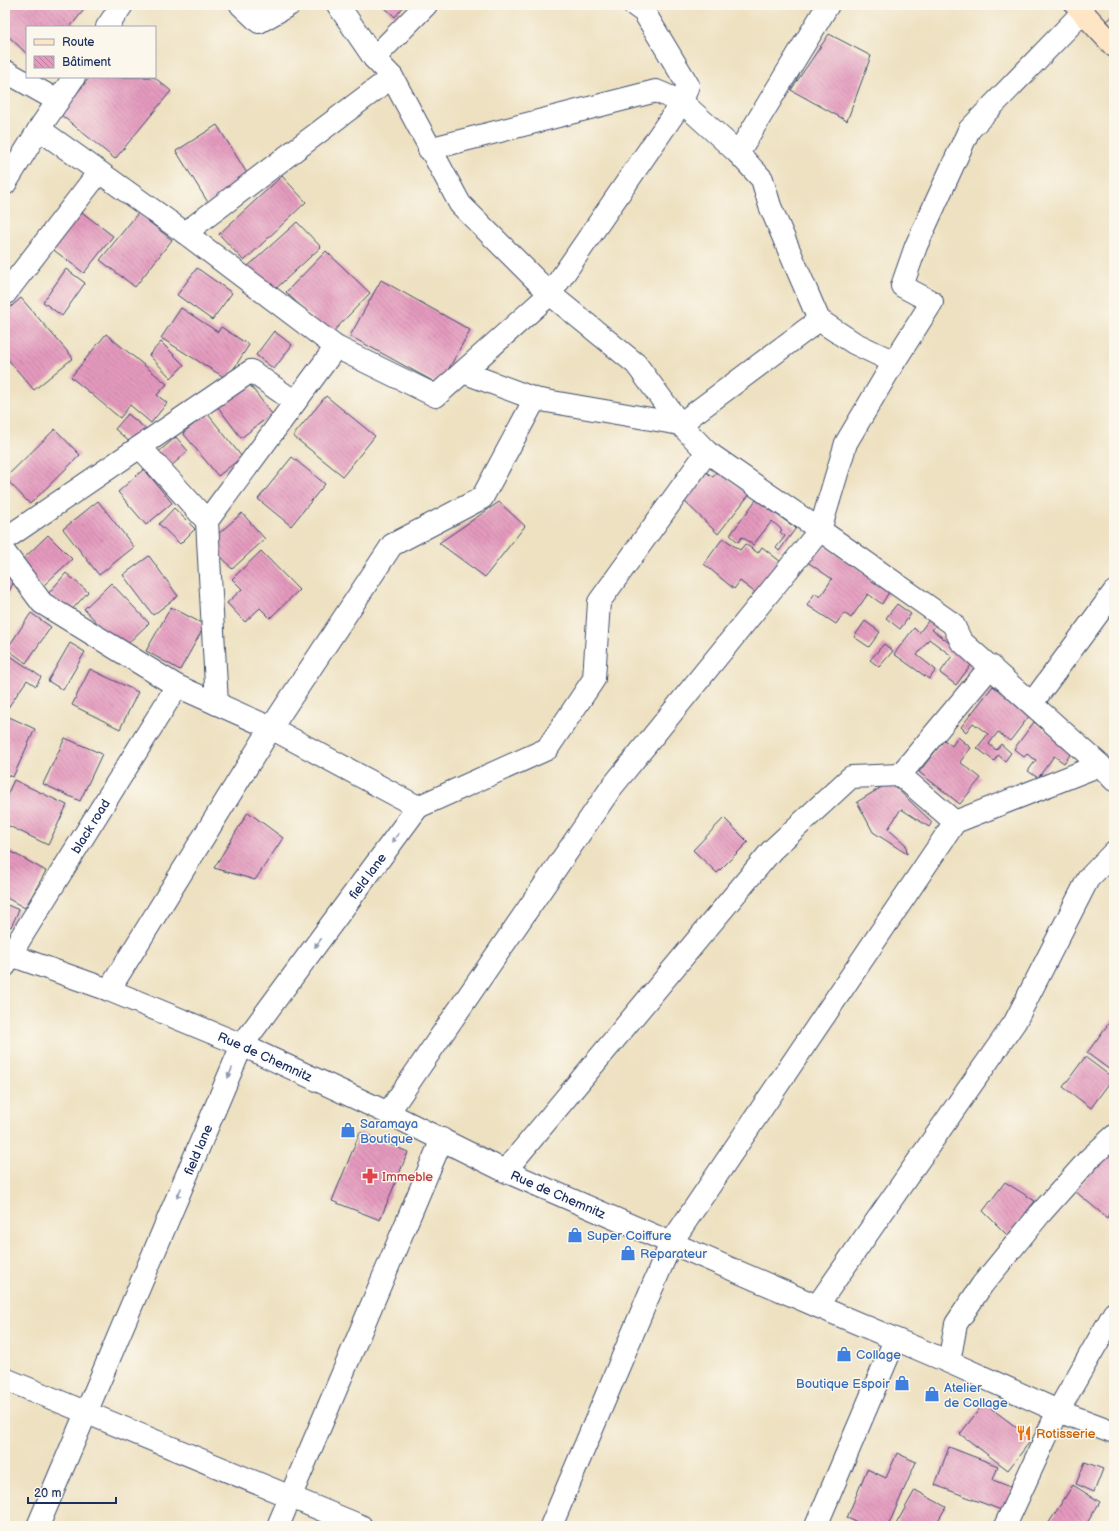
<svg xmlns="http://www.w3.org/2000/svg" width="1119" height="1531" viewBox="0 0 1119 1531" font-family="'Balsamiq Sans',sans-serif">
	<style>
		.building { fill: url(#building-back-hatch) }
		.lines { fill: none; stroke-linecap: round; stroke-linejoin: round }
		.street-casing { stroke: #3b4a6d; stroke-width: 24 }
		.secondary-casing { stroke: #3b4a6d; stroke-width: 24 }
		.street { stroke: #fff; stroke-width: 22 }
		.secondary { stroke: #fee5c5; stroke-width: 22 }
		.oneway { fill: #8d97ae }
		.labels { text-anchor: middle; stroke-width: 3; stroke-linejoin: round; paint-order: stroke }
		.street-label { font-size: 13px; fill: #1b2f5e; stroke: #fbf7ec }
		.shop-label { font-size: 13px; fill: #366cbe; stroke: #fbf7ec; text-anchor: start }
		.health-label { font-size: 13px; fill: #be3a42; stroke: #fbf7ec; text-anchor: start }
		.food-label { font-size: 13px; fill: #c56008; stroke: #fbf7ec; text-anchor: start }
	</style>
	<defs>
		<pattern id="building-back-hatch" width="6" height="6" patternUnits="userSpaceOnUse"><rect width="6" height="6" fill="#e499bd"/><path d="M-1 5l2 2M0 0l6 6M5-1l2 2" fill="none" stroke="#b87d9d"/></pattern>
	</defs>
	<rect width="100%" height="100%" fill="#fbf7ec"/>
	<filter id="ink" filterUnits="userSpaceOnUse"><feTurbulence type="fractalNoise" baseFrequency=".025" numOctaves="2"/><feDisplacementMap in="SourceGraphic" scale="8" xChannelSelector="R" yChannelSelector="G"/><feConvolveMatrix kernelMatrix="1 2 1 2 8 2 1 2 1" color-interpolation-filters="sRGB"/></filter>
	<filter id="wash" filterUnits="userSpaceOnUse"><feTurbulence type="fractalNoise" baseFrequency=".012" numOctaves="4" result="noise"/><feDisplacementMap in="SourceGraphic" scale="16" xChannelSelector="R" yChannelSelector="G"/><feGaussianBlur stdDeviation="0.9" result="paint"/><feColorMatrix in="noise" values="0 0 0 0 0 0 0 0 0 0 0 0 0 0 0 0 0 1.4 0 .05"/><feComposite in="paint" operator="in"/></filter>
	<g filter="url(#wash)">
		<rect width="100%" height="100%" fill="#eee1c1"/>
		<g id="blocks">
			<!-- building -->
			<g class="building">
				<path d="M5,5H88L70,27H27V54L5,33Z"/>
				<path d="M382,5H405L395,17Z"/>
				<path d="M1114,15V30L1107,21Z"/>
				<path d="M829,34L871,56L847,121L791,90Z"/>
				<path d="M90,77H154L171,91L115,159L60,114Z"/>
				<path d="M217,125L250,178L209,204L176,151Z"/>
				<path d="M282,176L306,202L244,261L219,234Z"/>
				<path d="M79,210L113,236L84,273L51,248Z"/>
				<path d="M138,213L172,240L135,287L100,260Z"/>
				<path d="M297,222L321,247L271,293L247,267Z"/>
				<path d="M326,251L370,293L330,335L286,292Z"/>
				<path d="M197,268L232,293L212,320L177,295Z"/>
				<path d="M66,269L85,283L62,316L43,302Z"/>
				<path d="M381,280L470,330L440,385L350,336Z"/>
				<path d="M21,298L73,358L34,390L5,356V312Z"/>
				<path d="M181,308L218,332L221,327L249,345L227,379L161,338Z"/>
				<path d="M274,331L292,345L274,369L256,355Z"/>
				<path d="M106,334L167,384L157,395L167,403L151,423L130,405L120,418L71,377Z"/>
				<path d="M161,342L184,365L171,378L149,355Z"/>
				<path d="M249,384L272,414L241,438L218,407Z"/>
				<path d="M326,396L375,436L343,476L293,436Z"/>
				<path d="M207,413L242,457L218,476L183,433Z"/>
				<path d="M128,414L146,429L133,445L115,429Z"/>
				<path d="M55,429L80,455L30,504L5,478Z"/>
				<path d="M176,437L188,451L169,468L156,454Z"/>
				<path d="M292,457L325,484L291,526L258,499Z"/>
				<path d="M144,469L172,503L146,525L118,492Z"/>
				<path d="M717,471L749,495L718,534L678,495L706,472L713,477Z"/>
				<path d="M756,500L796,528L779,551L776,548L785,536L780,532L782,530L772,521L753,545L742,537L738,542L730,535Z"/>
				<path d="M98,501L134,547L99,575L63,529Z"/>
				<path d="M499,502L525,526L485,577L439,543Z"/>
				<path d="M174,508L195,529L180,544L159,524Z"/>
				<path d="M242,513L265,539L232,569L209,542Z"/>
				<path d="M48,535L72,559L42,587L19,563Z"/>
				<path d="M723,538L740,550L745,544L758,553L762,547L781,562L757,594L740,581L734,589L704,564Z"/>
				<path d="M818,542L890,590L882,604L868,594L851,618L844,613L836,624L807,605L815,593L820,597L832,579L806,561Z"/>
				<path d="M261,551L299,590L270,618L260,608L245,622L227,603L242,589L232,579Z"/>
				<path d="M149,556L178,596L153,615L123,575Z"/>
				<path d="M5,572L16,577L5,600Z"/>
				<path d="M66,573L88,592L69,613L48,594Z"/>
				<path d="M111,583L149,623L122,649L84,609Z"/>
				<path d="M897,604L911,614L900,629L886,618Z"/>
				<path d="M171,607L205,625L180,670L146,651Z"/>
				<path d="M31,613L51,627L26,663L7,649Z"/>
				<path d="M929,620L936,625L932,630L974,661L956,685L940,673L952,656L929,639L917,655L936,670L929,679L894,654L914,628L919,633Z"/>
				<path d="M865,621L880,632L869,647L854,637Z"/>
				<path d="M70,643L85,652L63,690L48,681Z"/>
				<path d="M884,644L893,651L879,667L870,660Z"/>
				<path d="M5,652L41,677L36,686L27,680L5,712Z"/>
				<path d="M90,669L138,692L120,729L72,705Z"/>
				<path d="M993,686L1030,715L1010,741L998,732L989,744L996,750L1001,744L1011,753L1005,761L998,755L994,761L977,748L988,734L973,723L966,732L961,727Z"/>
				<path d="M5,715L35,729L13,777L5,774Z"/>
				<path d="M1034,722L1073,751L1064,763L1054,756L1038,778L1028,771L1036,760L1027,754L1024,757L1014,749Z"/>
				<path d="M958,737L971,748L960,762L981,778L960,804L919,772L944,740L952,746Z"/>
				<path d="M65,738L102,754L80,801L43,784Z"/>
				<path d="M14,780L67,805L48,845L5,824V799Z"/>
				<path d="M890,782L932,822L929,827L901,809L888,829L906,845L907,854L873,832L857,802Z"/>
				<path d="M248,812L283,838L255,880L214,868Z"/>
				<path d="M724,818L748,842L717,873L693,850Z"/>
				<path d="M10,851L46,871L25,908L5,897V860Z"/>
				<path d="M5,904L19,910L11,927L5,924Z"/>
				<path d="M1114,1016V1073L1087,1053Z"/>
				<path d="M1085,1057L1113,1078L1091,1108L1063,1087Z"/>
				<path d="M360,1132L408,1152L380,1220L332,1201Z"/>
				<path d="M1107,1151L1114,1157V1166L1113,1168L1114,1169V1203L1107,1218L1075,1191Z"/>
				<path d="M1005,1182L1035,1201L1008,1236L983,1211Z"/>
				<path d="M984,1403L1032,1439L1008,1470L960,1434Z"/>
				<path d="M949,1447L998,1466L993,1480L1013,1488L1004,1511L935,1485Z"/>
				<path d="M897,1453L916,1462L888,1526H866L847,1518L867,1469L886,1478Z"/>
				<path d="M1085,1462L1103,1469L1094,1492L1076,1484Z"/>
				<path d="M1073,1485L1100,1502L1085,1526H1052L1048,1524Z"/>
				<path d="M915,1490L946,1507L935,1526H895Z"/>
			</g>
		</g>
	</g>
	<g filter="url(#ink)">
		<use href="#blocks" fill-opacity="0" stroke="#3b4a6d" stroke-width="1"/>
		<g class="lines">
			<defs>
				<g id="street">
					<path d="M241,5L259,22L289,5"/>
					<path d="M338,5L374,58L392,77L460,204L550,294L636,364L680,424L819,320"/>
					<path d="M107,27L122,5"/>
					<path d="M374,58L426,5"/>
					<path d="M5,71L58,101"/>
					<path d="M39,129L185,233L336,347L436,396L550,294L682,102L688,85L644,12L634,5"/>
					<path d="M429,149L656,91L682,102L738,153L762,179L770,206L819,320L854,343L894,362"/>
					<path d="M738,153L828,5"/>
					<path d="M5,184L39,129L74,77"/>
					<path d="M185,233L392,77"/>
					<path d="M5,294L99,172"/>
					<path d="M463,372L535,399L680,424L707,452L820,530L953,624L961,641L1100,765L1114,780"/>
					<path d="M140,447L207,521L217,704"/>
					<path d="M207,521L336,347"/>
					<path d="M5,539L251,371L295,402"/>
					<path d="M5,553L42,603L177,686L271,728L418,807L547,749L594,679L599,602L707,452"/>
					<path d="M1032,703L1114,592"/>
					<path d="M900,775L955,822"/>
					<path id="s1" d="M5,953L109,990L242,1045L388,1113L505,1171L817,1306L949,1362L1058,1411L1114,1432"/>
					<path id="s2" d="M5,966L10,955L177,686"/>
					<path d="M109,990L271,728L392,545L482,498L535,399"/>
					<path d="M388,1113L611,788L820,530L846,443L894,362L932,302L902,286L916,246L969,130L1082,13"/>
					<path d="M505,1171L772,850L851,777L900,775L991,666"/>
					<path d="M817,1306L1015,1022L1088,879L1114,852"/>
					<path d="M949,1362L956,1324L982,1285L1040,1214L1089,1159L1114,1136"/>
					<path d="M5,1379L361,1526"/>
					<path id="s3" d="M38,1526L242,1045L418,807"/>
					<path d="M278,1526L442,1139"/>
					<path d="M551,1526L671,1243L955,822L1100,765"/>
					<path d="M816,1526L895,1340"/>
					<path d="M1005,1526L1058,1411L1114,1313"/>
				</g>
				<path id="secondary" d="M1076,5L1114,46"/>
			</defs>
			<!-- street casing -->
			<use href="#street" class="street-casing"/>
			<!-- secondary casing -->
			<use href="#secondary" class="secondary-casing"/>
			<!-- street -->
			<use href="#street" class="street"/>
			<!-- secondary -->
			<use href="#secondary" class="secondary"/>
		</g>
		<!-- one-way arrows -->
		<defs><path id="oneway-solid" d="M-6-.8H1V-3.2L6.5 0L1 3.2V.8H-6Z"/></defs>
		<g class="oneway">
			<use href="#oneway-solid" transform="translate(395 838) rotate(127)"/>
			<use href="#oneway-solid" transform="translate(318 943) rotate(127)"/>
			<use href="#oneway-solid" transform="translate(230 1073) rotate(113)"/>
			<use href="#oneway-solid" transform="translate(179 1193) rotate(113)"/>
		</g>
	</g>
	<!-- icons -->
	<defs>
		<symbol id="shop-bare" viewBox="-9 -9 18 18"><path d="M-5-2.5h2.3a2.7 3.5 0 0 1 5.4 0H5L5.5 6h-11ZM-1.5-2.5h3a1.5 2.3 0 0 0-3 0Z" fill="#3f7fe0" stroke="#fbf7ec" stroke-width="2.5" paint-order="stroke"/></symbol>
		<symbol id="pharmacy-bare" viewBox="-9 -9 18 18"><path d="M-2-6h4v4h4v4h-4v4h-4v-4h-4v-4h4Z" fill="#e0444e" stroke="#fbf7ec" stroke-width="2.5" paint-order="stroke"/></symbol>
		<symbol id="restaurant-bare" viewBox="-9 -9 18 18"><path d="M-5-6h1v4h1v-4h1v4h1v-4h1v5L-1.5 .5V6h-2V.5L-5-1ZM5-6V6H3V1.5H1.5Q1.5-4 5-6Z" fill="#e8710a" stroke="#fbf7ec" stroke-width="2.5" paint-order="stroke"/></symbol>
	</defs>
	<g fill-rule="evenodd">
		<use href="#shop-bare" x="337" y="1119" width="22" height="22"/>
		<use href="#pharmacy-bare" x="359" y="1165" width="22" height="22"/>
		<use href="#shop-bare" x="564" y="1224" width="22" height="22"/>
		<use href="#shop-bare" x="617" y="1242" width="22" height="22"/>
		<use href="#shop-bare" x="833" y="1343" width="22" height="22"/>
		<use href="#shop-bare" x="891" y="1372" width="22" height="22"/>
		<use href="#shop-bare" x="921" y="1383" width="22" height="22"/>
		<use href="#restaurant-bare" x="1013" y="1422" width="22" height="22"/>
	</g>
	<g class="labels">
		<!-- street labels -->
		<g class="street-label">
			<text dy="5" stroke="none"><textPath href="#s2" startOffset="164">black road</textPath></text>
			<text dy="5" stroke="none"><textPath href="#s3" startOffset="733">field lane</textPath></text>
			<text dy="5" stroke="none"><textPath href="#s1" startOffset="280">Rue de Chemnitz</textPath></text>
			<text dy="5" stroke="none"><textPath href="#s3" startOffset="409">field lane</textPath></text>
			<text dy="5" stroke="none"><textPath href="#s1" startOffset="604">Rue de Chemnitz</textPath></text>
		</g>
		<!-- shop labels -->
		<g class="shop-label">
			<text x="360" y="1128">Saramaya<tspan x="360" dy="15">Boutique</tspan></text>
			<text x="587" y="1240">Super Coiffure</text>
			<text x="640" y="1258">Reparateur</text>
			<text x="856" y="1359">Collage</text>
			<text x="890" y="1388" text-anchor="end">Boutique Espoir</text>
			<text x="944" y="1392">Atelier<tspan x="944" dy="15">de Collage</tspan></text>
		</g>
		<!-- health labels -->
		<g class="health-label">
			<text x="382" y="1181">Immeble</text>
		</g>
		<!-- food labels -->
		<g class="food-label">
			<text x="1036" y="1438">Rotisserie</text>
		</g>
	</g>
	<!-- margin -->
	<rect width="1119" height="1531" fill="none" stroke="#fbf7ec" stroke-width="20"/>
	<!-- legend -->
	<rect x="26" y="26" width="130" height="52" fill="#fbf7ec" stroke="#a1a7b3"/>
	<rect x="34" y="39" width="20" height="6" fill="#fee5c5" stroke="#a1a7b3"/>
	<text x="62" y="46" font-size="12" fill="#1b2f5e">Route</text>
	<rect x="34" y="56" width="20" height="12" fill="url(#building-back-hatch)" stroke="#a1a7b3"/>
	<text x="62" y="66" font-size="12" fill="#1b2f5e">Bâtiment</text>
	<!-- scale -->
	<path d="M28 1497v6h88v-6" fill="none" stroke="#1b2f5e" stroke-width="2"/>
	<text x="34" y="1497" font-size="12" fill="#1b2f5e" stroke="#fbf7ec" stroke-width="3" paint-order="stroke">20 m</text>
</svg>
